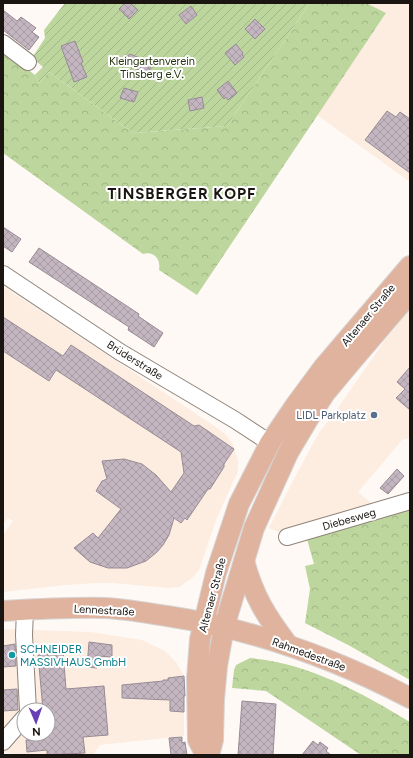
<svg xmlns="http://www.w3.org/2000/svg" width="413" height="758" viewBox="0 0 413 758" font-family="Figtree,sans-serif">
	<style>
		.built { fill: #fdede0; fill-rule: evenodd }
		.forest { fill: url(#forest-crowns) }
		.garden { fill: url(#garden-furrows) }
		.building { fill: url(#building-cross-hatch); stroke: #988b95 }
		.lines { fill: none; stroke-linecap: round; stroke-linejoin: round }
		.minor-casing { stroke: #8f8379; stroke-width: 18 }
		.major-casing { stroke: #d6d5d4; stroke-width: 22 }
		.minor { stroke: #fff; stroke-width: 16 }
		.major { stroke: #e0b39e; stroke-width: 20 }
		.service-dot { fill: #5c6f8a; stroke: #fff; stroke-width: 1.5 }
		.culture-dot { fill: #0f9aa8; stroke: #fff; stroke-width: 1.5 }
		.labels { text-anchor: middle; stroke-width: 4; stroke-linejoin: round; paint-order: stroke }
		.park-label { font-size: 11px; fill: #24320e; stroke: #fff }
		.street-label { font-size: 11px; fill: #1a1511; stroke: #fff }
		.service-label { font-size: 11px; fill: #4e5e75; stroke: #fff; text-anchor: end }
		.culture-label { font-size: 11px; fill: #0d838f; stroke: #fff; text-anchor: start }
		.district-label { font-size: 15px; font-weight: bold; letter-spacing: 1px; fill: #1a1511; stroke: #fff }
	</style>
	<defs>
		<pattern id="forest-crowns" width="20" height="18" patternUnits="userSpaceOnUse"><rect width="20" height="18" fill="#bdd69e"/><path d="M2 6a3 3 0 1 1 6 0M12 15a3 3 0 1 1 6 0" fill="none" stroke="#a2b787"/></pattern>
		<pattern id="garden-furrows" width="10" height="10" patternUnits="userSpaceOnUse"><rect width="10" height="10" fill="#bdd69e"/><path d="M-1 1l2-2M0 10L10 0M9 11l2-2" fill="none" stroke="#a2b787"/></pattern>
		<pattern id="building-cross-hatch" width="8" height="8" patternUnits="userSpaceOnUse"><rect width="8" height="8" fill="#c3b6c0"/><path d="M0 0l8 8M0 8l8-8" fill="none" stroke="#a79ca4"/></pattern>
	</defs>
	<rect width="100%" height="100%" fill="#fff9f5"/>
	<!-- built -->
	<g class="built">
		<path d="M366,3H410V182L317,115L386,14Z"/>
		<path d="M3,286L216,427L225,434L233,444L238,461V471L216,520L199,570L192,578L179,587L168,588L113,583H96L66,585L3,592V535L13,521L8,518L3,524Z"/>
		<path d="M410,310V438L402,440L358,492L376,507L280,533L269,528L295,477L320,431L331,418L385,340Z"/>
		<path d="M3,629L91,632L142,640L165,651L176,662L184,676L185,696H184V736L100,745L93,755H21L3,752ZM24,710H48V734H24Z"/>
	</g>
	<!-- forest -->
	<g class="forest">
		<path d="M310,3H366L386,13L197,295L159,270C161,259 154,251 143,254L3,153V50L35,75L39,83L49,72L133,133L227,126Z"/>
		<path d="M410,508V680L350,646L305,623L310,589L305,566L314,564L307,539Z"/>
		<path d="M250,658C308,663 361,692 410,722V755H361L266,691L232,688L234,670L236,665Z"/>
	</g>
	<!-- garden -->
	<path class="garden" d="M65,3H310L227,126L133,133L49,72L39,83L35,75L43,67L32,58L45,38L44,30Z"/>
	<!-- building -->
	<g class="building">
		<path d="M125,3H130L138,10L129,19L119,9Z"/>
		<path d="M191,6L197,15L186,24L179,15Z"/>
		<path d="M3,10L17,21L21,17L36,28L32,32L39,37L29,50L3,30Z"/>
		<path d="M255,19L265,29L255,39L245,29Z"/>
		<path d="M75,41L83,62L81,63L87,77L74,82L61,46Z"/>
		<path d="M236,44L243,53L242,54L244,57L235,65L225,53Z"/>
		<path d="M130,54L152,63L148,74L127,65L121,61Z"/>
		<path d="M228,81L237,93L228,100L226,97L224,99L217,90Z"/>
		<path d="M124,88L138,92L134,102L120,98Z"/>
		<path d="M202,97L204,108L190,111L188,100Z"/>
		<path d="M387,111L396,117L400,112L410,119V173L365,140Z"/>
		<path d="M3,227L21,239L12,252L3,246Z"/>
		<path d="M39,248L139,314L138,316L163,333L154,347L128,330L129,327L29,262Z"/>
		<path d="M3,317L63,356L71,345L194,426L199,425L234,449L224,464V467L210,489H208L187,520L185,518L181,523L174,518L169,535L163,545L157,552L146,561L127,568H108L90,562L74,548L93,533L98,538L121,509L96,491L102,481L107,479L102,461L124,459L142,464L156,475L171,492L184,473L181,452L56,370L49,381L3,351Z"/>
		<path d="M410,367V410L396,398L405,389L397,382Z"/>
		<path d="M397,469L404,476L388,494L380,488Z"/>
		<path d="M89,642L112,645V657L97,656V668L87,667Z"/>
		<path d="M15,644L16,666L3,667V646Z"/>
		<path d="M63,652L66,689L104,686L108,735L83,737L85,753L47,755V750L27,752L26,740L46,738L45,734H48V710H43L38,655Z"/>
		<path d="M184,676L185,696H184V712L170,711V700L122,698V685L163,681V680H168V678Z"/>
		<path d="M17,689L18,710L3,711V690Z"/>
		<path d="M242,701L276,704L273,755H238Z"/>
		<path d="M182,737V743L185,742L187,755H171L169,738Z"/>
		<path d="M313,741L318,745L320,742L328,748L326,751L331,755H302Z"/>
	</g>
	<g class="lines">
		<defs>
			<g id="minor">
				<path d="M3,43L28,62"/>
				<path d="M3,274L120,352L235,420L270,443"/>
				<path d="M287,537L410,501"/>
				<path d="M25,610L24,635L28,710"/>
				<path d="M3,742L24,718"/>
			</g>
			<g id="major">
				<path d="M244,561C254,597 266,616 288,645"/>
				<path d="M3,611C37,609 72,607 106,608C126,609 147,613 167,616C252,629 334,658 410,698"/>
				<path d="M206,755L198,740L197,678L200,639L216,573L239,504L270,443L295,406L323,368L410,266"/>
				<path d="M209,755L213,740L214,699L217,666L224,627L254,528L288,453L310,416L325,393L350,363L410,293"/>
			</g>
		</defs>
		<!-- minor casing -->
		<use href="#minor" class="minor-casing"/>
		<!-- major casing -->
		<use href="#major" class="major-casing"/>
		<!-- minor -->
		<use href="#minor" class="minor"/>
		<!-- major -->
		<use href="#major" class="major"/>
	</g>
	<!-- markers -->
	<circle class="service-dot" cx="374" cy="415" r="4"/>
	<circle class="culture-dot" cx="12" cy="655" r="4"/>
	<g class="labels">
		<!-- park labels -->
		<g class="park-label">
			<text x="152" y="65">Kleingartenverein<tspan x="152" dy="13">Tinsberg e.V.</tspan></text>
		</g>
		<!-- street labels -->
		<g class="street-label">
			<text transform="translate(368 315) rotate(-50)" y="4">Altenaer Straße</text>
			<text transform="translate(135 360) rotate(32)" y="4">Brüderstraße</text>
			<text transform="translate(349 519) rotate(-16)" y="4">Diebesweg</text>
			<text transform="translate(212 595) rotate(-75)" y="4">Altenaer Straße</text>
			<text transform="translate(104 610) rotate(3)" y="4">Lennestraße</text>
			<text transform="translate(309 654) rotate(20)" y="4">Rahmedestraße</text>
		</g>
		<!-- service labels -->
		<g class="service-label">
			<text x="366" y="419">LIDL Parkplatz</text>
		</g>
		<!-- culture labels -->
		<g class="culture-label">
			<text x="20" y="653">SCHNEIDER<tspan x="20" dy="13">MASSIVHAUS GmbH</tspan></text>
		</g>
		<!-- district labels -->
		<g class="district-label">
			<text x="182" y="199">TINSBERGER KOPF</text>
		</g>
	</g>
	<!-- border -->
	<rect width="413" height="758" fill="none" stroke="#1a1511" stroke-width="8"/>
	<!-- north arrow -->
	<g transform="translate(36 722) rotate(178)"><circle r="19" fill="#ffffff" stroke="#a3a1a0"/>
	<path d="M0-3L7 15L0 10L-7 15Z" fill="#693fb7"/>
	<text y="-6" font-size="11" font-weight="bold" text-anchor="middle" fill="#1a1511">N</text>
	</g>
</svg>
